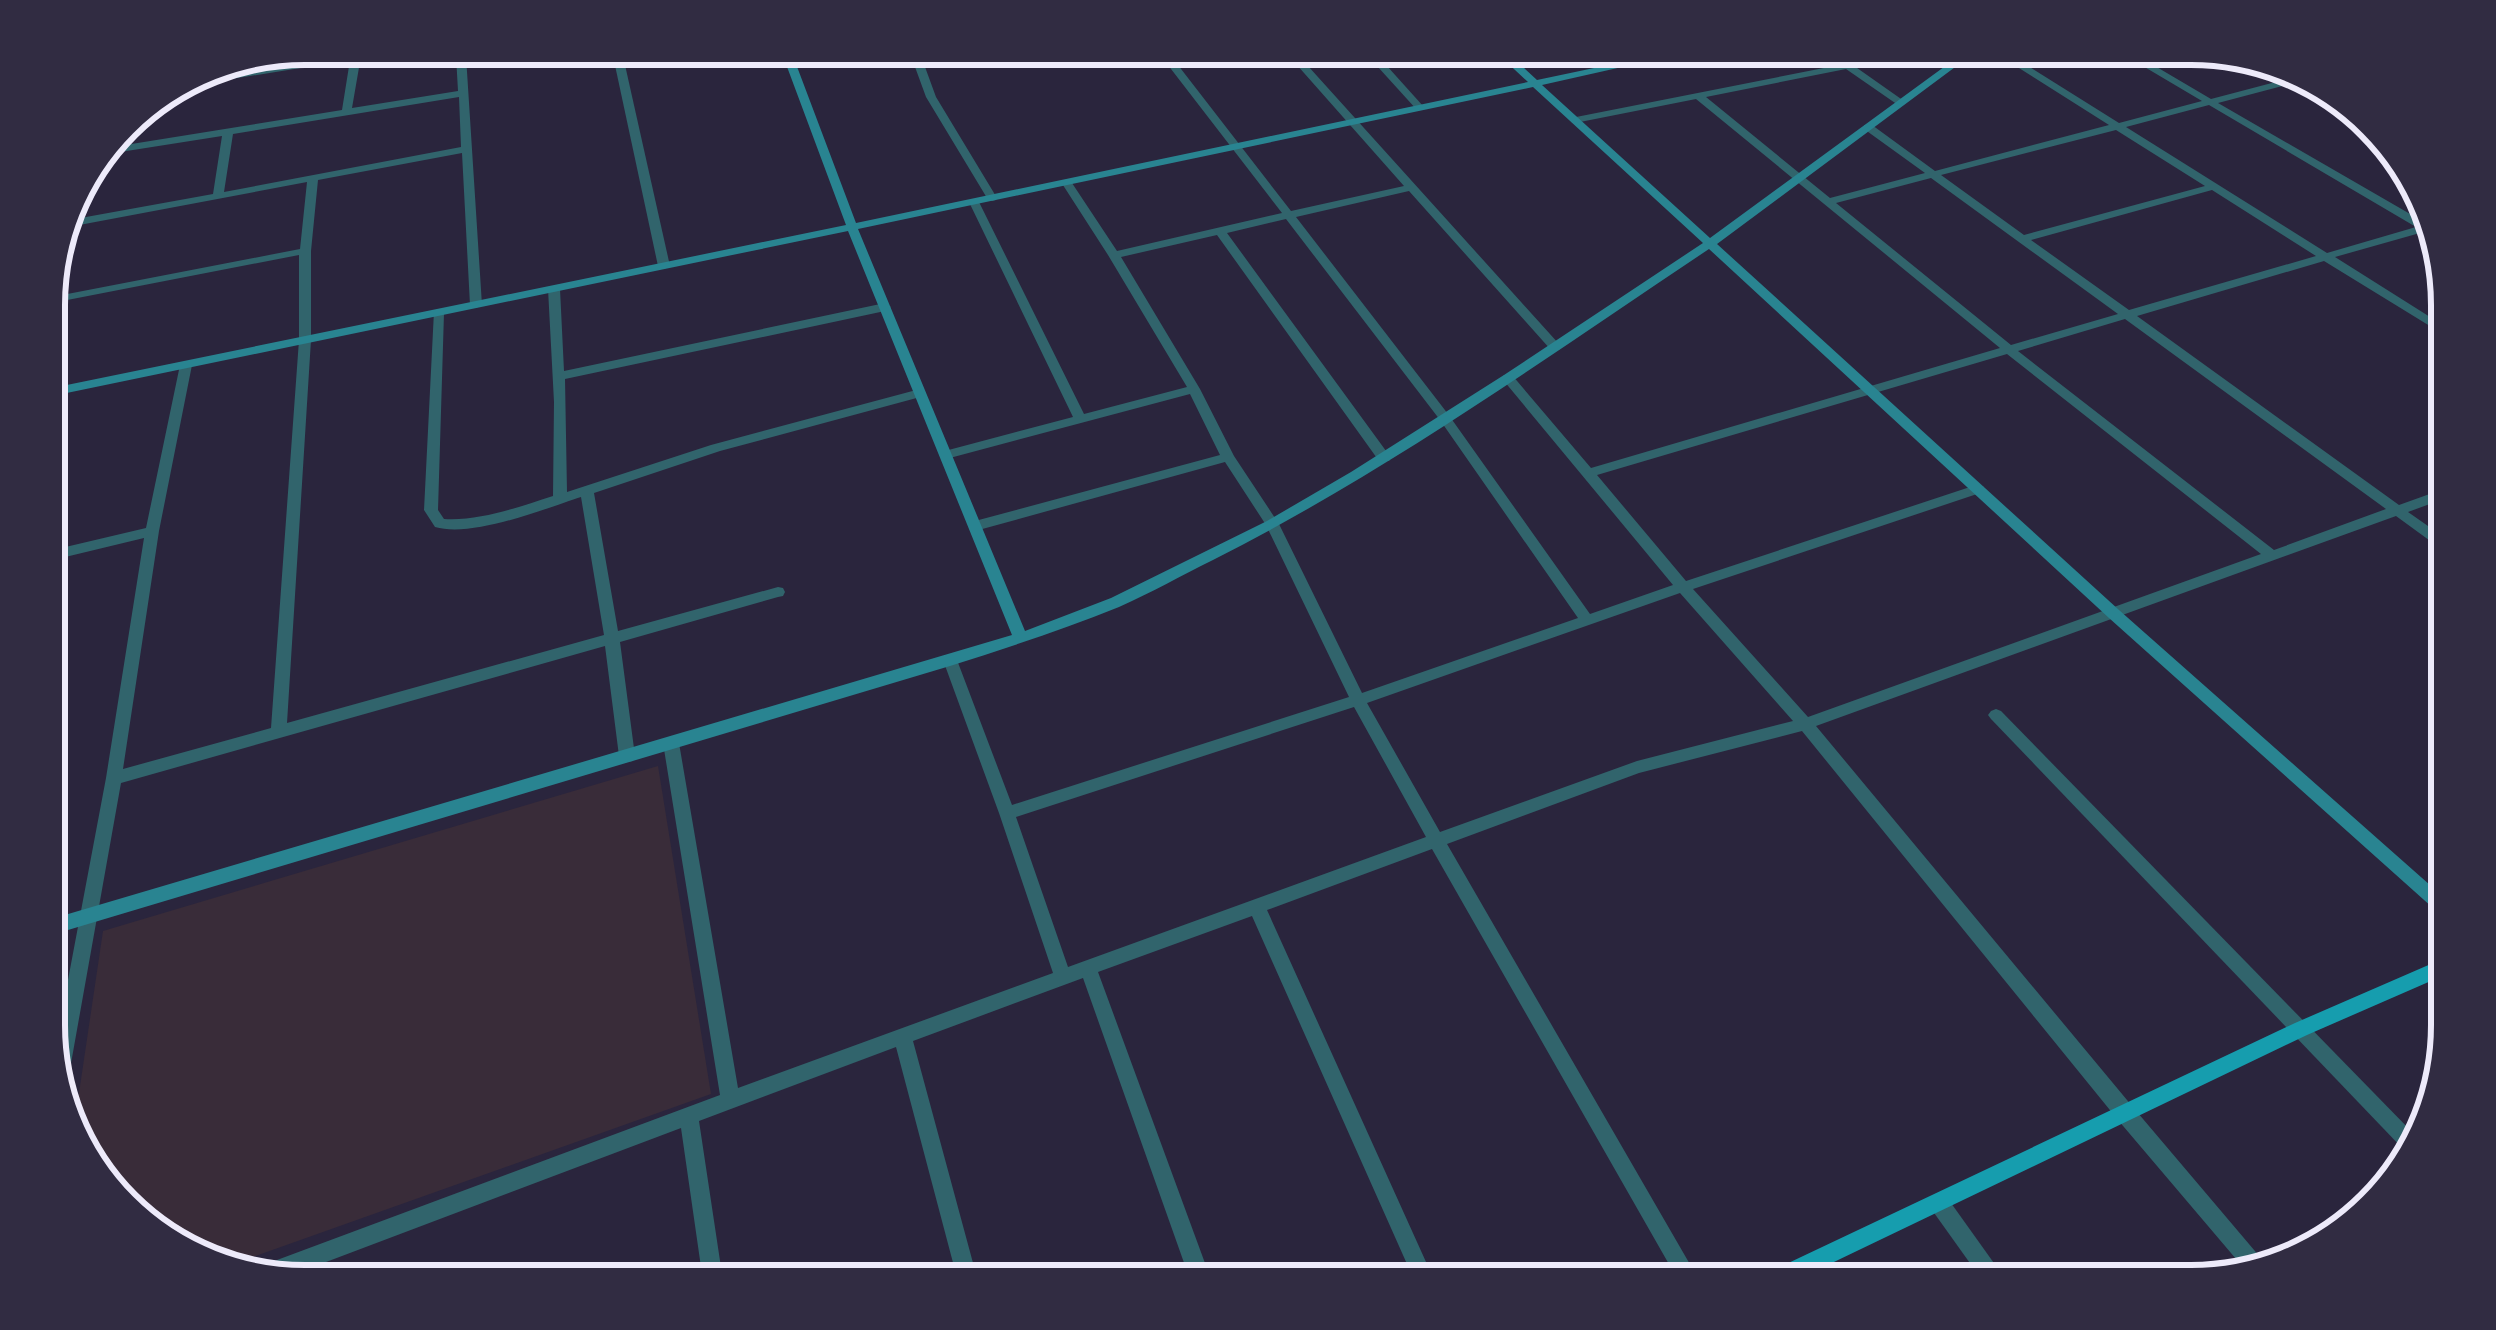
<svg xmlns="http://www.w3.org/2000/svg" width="2496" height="1330" viewBox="0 0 2496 1330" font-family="'Roboto Condensed',sans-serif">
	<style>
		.education { fill: #392c39 }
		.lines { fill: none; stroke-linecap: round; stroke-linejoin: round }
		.street { fill: #31646c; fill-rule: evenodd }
		.secondary { fill: #298491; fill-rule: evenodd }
		.primary { fill: #169dae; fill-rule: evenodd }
		.rim { fill: none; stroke: #edeafa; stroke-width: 6 }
	</style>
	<rect width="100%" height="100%" fill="#2a253d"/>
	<!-- education -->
	<path class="education" d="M658,766L711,1094L236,1263L195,1248L141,1212L98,1163L75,1120L103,931Z"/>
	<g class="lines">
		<!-- street -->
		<g class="street">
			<path d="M338,56H361L352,108L458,91L456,56H466L482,305L476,308L470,305L462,153L318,180L311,251V340L287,723L604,635L581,497C544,509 472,538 435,527L424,510L434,311L438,309L444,313L438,510L444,519C482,521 518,507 553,496L554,402L548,289L550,287H558L560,289L564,371L885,303L891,307L885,311L565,379L567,492L711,445L920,389L926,393L924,396L720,451L594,493L618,631L778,587L783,588L785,592L783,596L778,597L620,642L635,756L633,761L627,762L621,761L619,756L605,646L121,783L70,1069L68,1075L64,1077L58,1058V1033L106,778L144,538L57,559V549L146,528L180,365L186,361L190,362L192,365L159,531L123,769L271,728L299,340V255L57,302V296L300,249L307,182L74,226L75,219L213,194L222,136L114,153L119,146L342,110L350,60L194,85L204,79ZM459,97L461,147L224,192L233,134Z"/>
			<path d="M613,56H623L670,266L664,269L658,266Z"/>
			<path d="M911,56H921L936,97L997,198L996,200L992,201L987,198L926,97Z"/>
			<path d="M1161,56H1171L1291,211L1404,186L1289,56H1299L1559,344L1561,347L1559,350H1551L1409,191L1296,217L1448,414L1590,614L1673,585L1504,381L1502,378L1504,375H1512L1591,468L2000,348L1696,99L1575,123L1571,122V118L1839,65L1828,56H1840L1904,101V105H1898L1846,69L1706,97L1830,198L1925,173L1864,129V125H1872L1935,171L2109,125L2000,56H2012L2119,123L2202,101L2126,56H2138L2211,99L2287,79V77L2301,82L2318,93H2312L2294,83L2218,103L2424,222L2427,231L2335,257L2438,322V331L2324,261L2137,316L2399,505L2438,491V501L2408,512L2438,533V545L2433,543L2396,516L1816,726L2132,1106L2260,1257L2263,1262L2242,1266L2118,1120L1802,731L1639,773L1447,844L1695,1273H1674L1432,849L1267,910L1431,1273H1411L1252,916L1098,972L1209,1274H1188L1083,978L913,1041L976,1274H956L896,1047L699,1121L722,1274H702L681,1128L297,1273L267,1269L270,1263L277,1260L720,1095L663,743L665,739L671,737L677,739L679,743L738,1088L1053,973L999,813L943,660L945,656H955L957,660L1012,805L1349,697L1266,525L1225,462L975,531L968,526L975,521L1220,455L1190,394L946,459L939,455L941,452L1073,417L969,202L970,200H978L979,202L1084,414L1187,387L1108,255L1061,182L1062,180H1070L1117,251L1282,213ZM2209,105L2416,227L2327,253L2126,127ZM2116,130L2205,186L2024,235L1941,175ZM1931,178L2118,314L2011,345L1836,203ZM2212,190L2316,256L2129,310L2031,240ZM1286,219L1440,420L1578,618L1362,693L1279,524L1234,456L1200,389L1121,257L1217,235L1379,461H1389L1391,458L1389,455L1227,233ZM2125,319L2386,509L2274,550L2018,351ZM2007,354L2261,554L1808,717L1693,589L1983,492L1985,489L1983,486H1973L1686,581L1597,475ZM1680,593L1793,721L1637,761L1440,832L1367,703ZM1354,707L1426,837L1068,967L1016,817Z"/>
			<path d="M1368,56H1378L1423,106V110H1417Z"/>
			<path d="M1996,709L2001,711L2414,1134L2404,1150L1991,719L1988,715L1991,711Z"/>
			<path d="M1939,1193L1946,1196L1996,1266L1999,1273H1977L1932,1210L1929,1203L1932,1196Z"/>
		</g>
		<!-- secondary -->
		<path class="secondary" d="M783,56H793L856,223L1528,82L1500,56H1511L1537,80L1651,56H1671L1542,85L1710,238L1959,56H1970L1717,244L2119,610L2439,893V910L2433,908L2109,618L1709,249C1547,357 1387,472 1213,560C1182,575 1151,593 1119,607C1064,629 1007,648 950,666L58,933V917L1012,635L848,231L57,395V387L846,225ZM1533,87L1703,243L1504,375L1351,472L1267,521L1111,598L1025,631L858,229Z"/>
		<!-- primary -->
		<path class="primary" d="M2440,960V977L2307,1035L1811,1273H1779L1782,1266L2295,1023Z"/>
	</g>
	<!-- crop -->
	<path d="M0 0H2496V1330H0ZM305 65H2191A240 240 0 0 1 2431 305V1025A240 240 0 0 1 2191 1265H305A240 240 0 0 1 65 1025V305A240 240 0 0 1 305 65Z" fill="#312c42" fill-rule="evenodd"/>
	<path class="rim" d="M305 65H2191A240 240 0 0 1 2431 305V1025A240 240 0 0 1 2191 1265H305A240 240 0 0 1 65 1025V305A240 240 0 0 1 305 65Z"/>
</svg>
